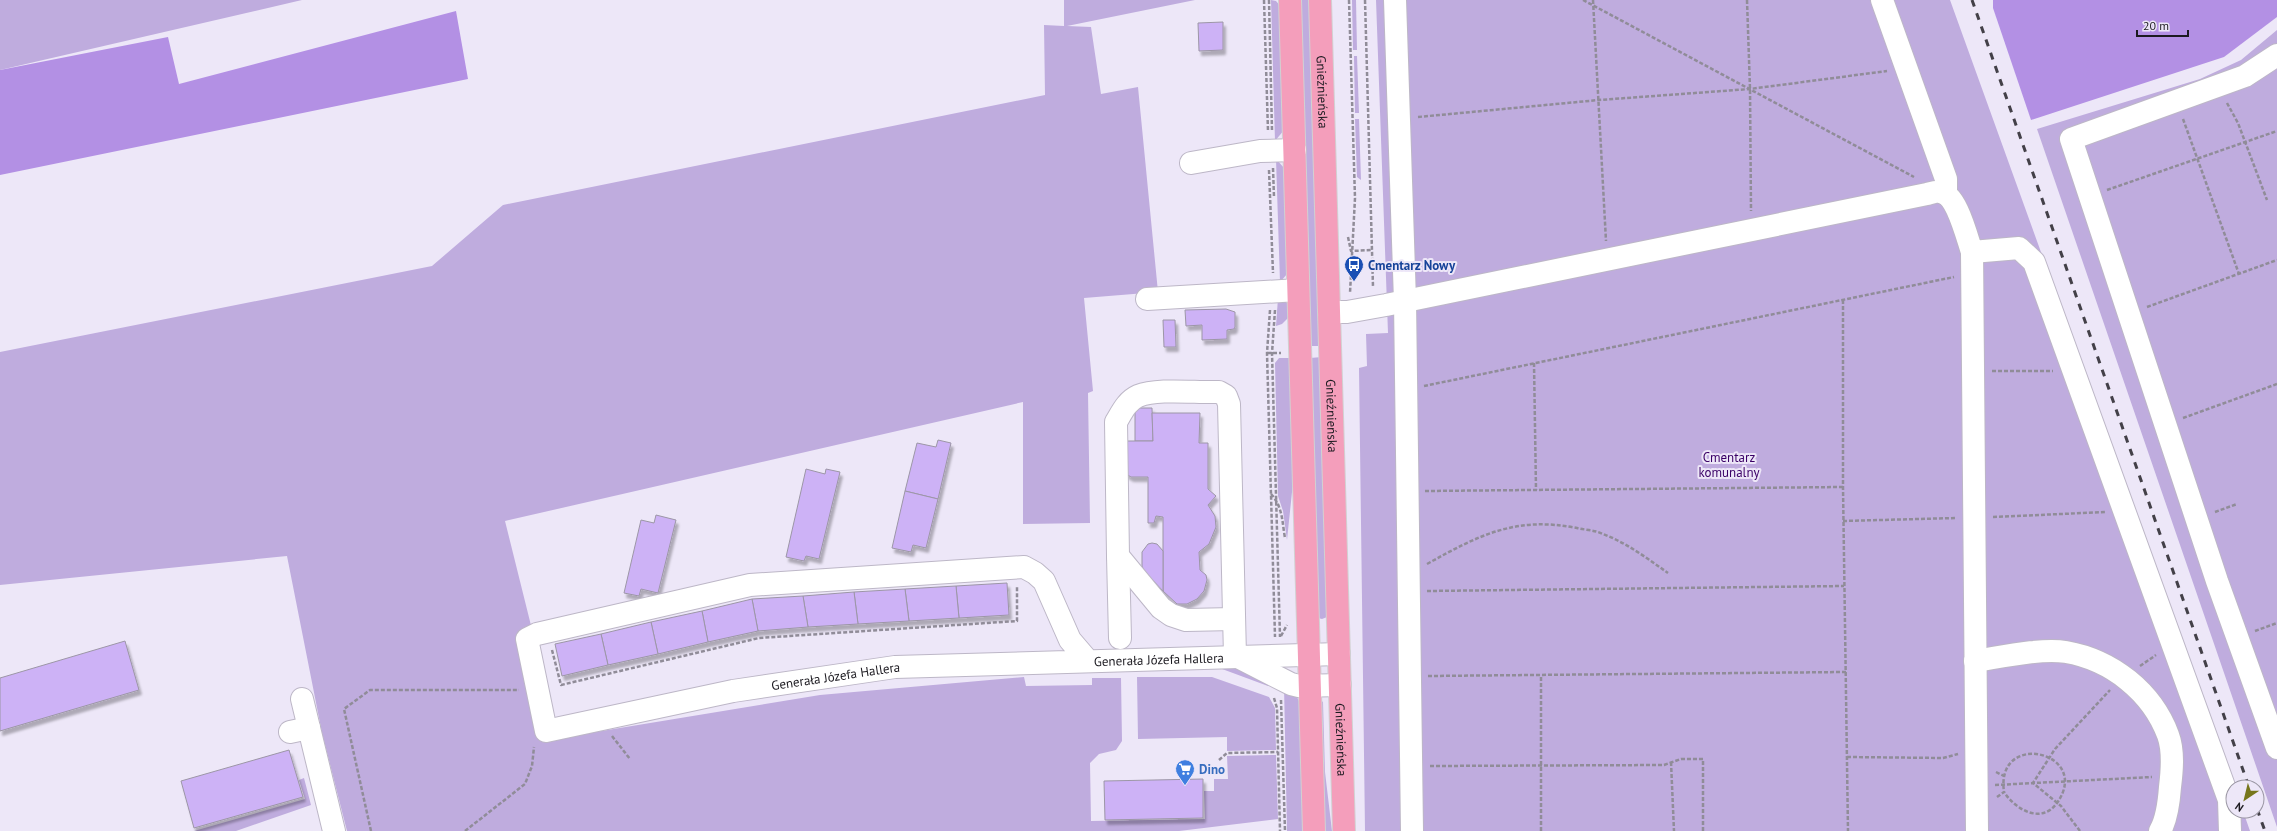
<svg xmlns="http://www.w3.org/2000/svg" width="2277" height="831" viewBox="0 0 2277 831" font-family="'PT Sans',sans-serif">
	<style>
		.green { fill: #bfacde }
		.forest { fill: #b390e4 }
		.building { fill: #cdb2f6; stroke: #9c96a6; filter: url(#shadow) }
		.lines { fill: none; stroke-linecap: round; stroke-linejoin: round }
		.minor-casing { stroke: #bdb7c7; stroke-width: 24 }
		.major-casing { stroke: #d2d1d2; stroke-width: 24 }
		.path { stroke: #908c98; stroke-width: 2.5; stroke-dasharray: 4 2; stroke-linecap: butt }
		.minor { stroke: #fff; stroke-width: 22 }
		.major { stroke: #f49ebb; stroke-width: 22 }
		.rail { stroke: #434048; stroke-width: 3; stroke-dasharray: 7 7; stroke-linecap: butt }
		.labels { text-anchor: middle; stroke-width: 4; stroke-linejoin: round; paint-order: stroke }
		.street-label { font-size: 13px; fill: #1c1a20; stroke: #ede7f8 }
		.transit-label { font-size: 13px; font-weight: bold; fill: #164399; stroke: #ede7f8; text-anchor: start }
		.park-label { font-size: 13px; fill: #3a0066; stroke: #ede7f8 }
		.shop-label { font-size: 13px; font-weight: bold; fill: #366cbe; stroke: #ede7f8; text-anchor: start }
	</style>
	<defs>
		<filter id="shadow"><feDropShadow dx="2.5" dy="4.5" stdDeviation="1" flood-color="#0004"/></filter>
	</defs>
	<rect width="100%" height="100%" fill="#ede7f8"/>
	<!-- green -->
	<g class="green">
		<path d="M0,0H302L0,70Z"/>
		<path d="M1064,0H1195L1067,26L1091,27L1101,94L1138,87L1158,292L1084,298L1093,391L1088,393L1090,523L1023,524V402L505,521L559,738L820,695L1024,677L1026,686L1092,685V678H1121L1122,741L1116,750L1099,754L1090,763L1091,821L1205,819L1204,791H1214V779H1228L1227,756L1276,755L1278,819L1179,831H347L322,733L287,556L0,585V352L432,266L503,205L1045,95L1044,25L1064,26Z"/>
		<path d="M1271,0L1276,1L1281,7L1284,130L1275,141Z"/>
		<path d="M1298,0H1311L1321,346H1309Z"/>
		<path d="M1352,0H1356L1357,50H1353Z"/>
		<path d="M1376,0H1950L2234,787L2233,811H2243L2250,831H1365L1359,368L1367,366L1366,334L1388,333Z"/>
		<path d="M2277,30V827L2037,129L2200,79L2241,60Z"/>
		<path d="M1354,56H1357L1359,113H1355Z"/>
		<path d="M1355,119H1359L1361,180L1357,177Z"/>
		<path d="M1276,159L1285,169L1288,273L1280,282Z"/>
		<path d="M1278,298L1287,303L1289,317L1282,324L1276,326Z"/>
		<path d="M1322,357L1327,617L1322,619L1318,618L1310,358Z"/>
		<path d="M1279,358H1290L1294,473L1287,540L1283,511L1278,496L1275,363Z"/>
		<path d="M1214,666H1230L1268,679V686Z"/>
		<path d="M1137,677H1212L1269,697L1275,708L1276,750L1227,751V737L1138,739Z"/>
		<path d="M1284,686L1296,695L1300,703L1304,831H1287Z"/>
		<path d="M1320,700L1323,702L1325,772L1332,831H1322Z"/>
		<path d="M304,778L311,805L236,831H194L305,799L299,780Z"/>
	</g>
	<!-- forest -->
	<g class="forest">
		<path d="M1993,0H2277V17L2224,57L2031,120L1993,8Z"/>
		<path d="M456,11L468,79L0,175V70L168,37L179,84Z"/>
	</g>
	<!-- building -->
	<g class="building">
		<path d="M1223,22V50L1199,51L1198,23Z"/>
		<path d="M1226,309L1235,312V327L1234,329L1227,330V339L1202,340V325L1186,326L1185,310Z"/>
		<path d="M1163,320H1175L1176,347H1164Z"/>
		<path d="M1135,408H1152L1153,441H1135Z"/>
		<path d="M1152,413H1200L1199,443H1208V489L1216,496L1208,505L1215,516L1216,527L1209,544L1199,552L1200,570L1206,575L1207,580L1204,591L1197,599L1187,604H1177L1163,591V517L1156,516L1154,523H1148V477H1131L1126,474V441H1153Z"/>
		<path d="M938,440L951,443L938,499L905,491L917,443L936,447Z"/>
		<path d="M806,469L825,474L826,469L840,472L819,559L806,556L804,561L786,557Z"/>
		<path d="M905,491L938,499L926,548L913,545L911,552L892,548Z"/>
		<path d="M656,515L676,520L658,593L641,589L639,596L624,593L641,520L654,523Z"/>
		<path d="M1152,543L1157,544L1163,551V591L1144,571L1142,566V552L1148,544Z"/>
		<path d="M1007,583L1009,615L959,618L956,586Z"/>
		<path d="M956,586L959,618L909,621L905,589Z"/>
		<path d="M905,589L909,621L858,624L854,592Z"/>
		<path d="M854,592L858,624L808,627L803,596Z"/>
		<path d="M803,596L808,627L758,631L752,599Z"/>
		<path d="M752,599L758,631L708,642L702,611Z"/>
		<path d="M702,611L708,642L658,654L651,622Z"/>
		<path d="M651,622L658,654L608,665L601,634Z"/>
		<path d="M601,634L608,665L562,676L555,644Z"/>
		<path d="M125,641L139,690L0,731V678Z"/>
		<path d="M289,750L303,797L194,828L181,781Z"/>
		<path d="M1203,779V818L1105,820L1104,781Z"/>
	</g>
	<g class="lines">
		<defs>
			<g id="minor">
				<path d="M1395,0L1405,301L1412,831"/>
				<path d="M1882,0L1946,179V194"/>
				<path d="M2277,55L2245,76L2071,139L2217,581L2277,748"/>
				<path d="M1191,163L1260,151L1295,150"/>
				<path d="M1972,252L1977,831"/>
				<path d="M1147,299L1298,290"/>
				<path d="M1329,312H1347L1386,305L1927,194C1931,193 1937,191 1940,192C1957,194 1967,238 1972,252L2019,248L2034,262L2229,800L2230,831"/>
				<path d="M1118,556L1120,638"/>
				<path d="M1234,619L1186,620L1171,615L1161,608L1118,556L1116,422C1122,412 1127,401 1138,396C1158,388 1196,393 1219,392L1226,396L1229,404L1235,656"/>
				<path d="M1238,657L1291,684L1299,686L1340,685"/>
				<path id="s1" d="M1088,661L1070,640L1044,581L1035,573L1024,567L750,585L537,634L527,639L546,731L733,691L895,667L1339,654"/>
				<path d="M1975,661C2001,657 2041,648 2066,652C2112,660 2152,692 2168,735C2174,751 2172,771 2170,787C2169,801 2167,819 2160,831"/>
				<path d="M302,699L334,831"/>
				<path d="M290,732L309,728"/>
			</g>
			<g id="major">
				<path d="M1290,0L1314,831"/>
				<path id="s2" d="M1320,0L1344,831"/>
			</g>
		</defs>
		<!-- minor casing -->
		<use href="#minor" class="minor-casing"/>
		<!-- major casing -->
		<use href="#major" class="major-casing"/>
		<!-- path -->
		<g class="path">
			<path d="M1264,0L1268,131"/>
			<path d="M1269,0L1272,131"/>
			<path d="M1349,0L1355,198L1350,293"/>
			<path d="M1365,0L1373,287"/>
			<path d="M1583,0L1914,177"/>
			<path d="M1593,0L1606,241"/>
			<path d="M1747,0L1750,89L1751,211"/>
			<path d="M2227,103L2238,123L2267,200"/>
			<path d="M1418,117L1599,100L1750,89L1887,71"/>
			<path d="M2183,119L2239,274"/>
			<path d="M1273,168L1274,197"/>
			<path d="M1269,170L1273,273"/>
			<path d="M2107,190L2277,131"/>
			<path d="M1348,237L1351,251L1372,250"/>
			<path d="M1843,300V487L1848,831"/>
			<path d="M2147,307L2277,260"/>
			<path d="M1270,310L1267,353L1275,637"/>
			<path d="M1275,310L1272,353L1280,637"/>
			<path d="M1267,353H1281"/>
			<path d="M1534,363L1536,490"/>
			<path d="M1992,371H2053"/>
			<path d="M1424,386L1954,277"/>
			<path d="M2183,418L2277,384"/>
			<path d="M1425,491L1843,487"/>
			<path d="M1271,494C1283,507 1282,522 1285,538"/>
			<path d="M2215,512L2237,504"/>
			<path d="M1993,517L2106,512"/>
			<path d="M1843,521L1956,518"/>
			<path d="M1427,564C1479,535 1516,516 1577,528C1585,530 1595,530 1603,534C1627,543 1648,559 1668,573"/>
			<path d="M1427,591L1844,586"/>
			<path d="M2255,631L2277,623"/>
			<path d="M1281,636L1287,625"/>
			<path d="M552,650L561,685L759,638L1017,621V586"/>
			<path d="M2140,666L2156,655"/>
			<path d="M1428,676L1846,672"/>
			<path d="M1274,698L1277,708L1280,831"/>
			<path d="M1281,700L1285,831"/>
			<path d="M612,736L630,759"/>
			<path d="M1847,757L1943,758L1958,754"/>
			<path d="M1219,760L1227,753L1278,752"/>
			<path d="M1671,762L1674,831"/>
			<path d="M1430,766L1664,765L1681,759H1703V831"/>
			<path d="M1996,772L2004,776"/>
			<path d="M1995,785L2152,777"/>
			<path d="M1997,797L2004,792C2015,809 2041,825 2057,803C2093,752 1995,729 2004,792"/>
			<path d="M371,831L344,709L370,690H519"/>
			<path d="M465,831L525,784L532,766L534,747"/>
			<path d="M1541,831V675"/>
			<path d="M2080,831L2061,806L2033,783L2055,749L2110,690"/>
		</g>
		<!-- minor -->
		<use href="#minor" class="minor"/>
		<!-- major -->
		<use href="#major" class="major"/>
		<!-- rail -->
		<g class="rail">
			<path d="M1972,0L2249,787"/>
			<path d="M2257,809L2265,831"/>
		</g>
	</g>
	<!-- icons -->
	<defs>
		<symbol id="bus-pin" viewBox="-11 -11 22 30"><path d="M0 17L-7.5 6A9.5 9.5 0 1 1 7.5 6Z" fill="#1a4fb4" stroke="#ede7f8"/><path d="M-5-6H5V4H4V6H2V4H-2V6H-4V4H-5ZM-3.5-4V0h7V-4ZM-3.5 1.2v1.5H-2V1.2ZM2 1.2v1.5H3.5V1.2Z" fill="#fff"/></symbol>
		<symbol id="supermarket-pin" viewBox="-11 -11 22 30"><path d="M0 17L-7.5 6A9.5 9.5 0 1 1 7.5 6Z" fill="#3f7fe0" stroke="#ede7f8"/><path d="M-6-5.5h2.5l.6 2H6L4.5 2H-2.5L-4.4-4H-6ZM-1.5 3.2a1.3 1.3 0 1 0 .1 0ZM3 3.2a1.3 1.3 0 1 0 .1 0Z" fill="#fff"/></symbol>
	</defs>
	<g fill-rule="evenodd">
		<use href="#bus-pin" x="1343" y="254" width="22" height="30"/>
		<use href="#supermarket-pin" x="1174" y="758" width="22" height="30"/>
	</g>
	<g class="labels">
		<!-- street labels -->
		<g class="street-label">
			<text dy="5" stroke="none"><textPath href="#s2" startOffset="92">Gnieźnieńska</textPath></text>
			<text dy="5" stroke="none"><textPath href="#s2" startOffset="416">Gnieźnieńska</textPath></text>
			<text dy="5" stroke="none"><textPath href="#s1" startOffset="1334">Generała Józefa Hallera</textPath></text>
			<text dy="5" stroke="none"><textPath href="#s1" startOffset="1010">Generała Józefa Hallera</textPath></text>
			<text dy="5" stroke="none"><textPath href="#s2" startOffset="740">Gnieźnieńska</textPath></text>
		</g>
		<!-- transit labels -->
		<g class="transit-label">
			<text x="1368" y="270">Cmentarz Nowy</text>
		</g>
		<!-- park labels -->
		<g class="park-label">
			<text x="1729" y="462">Cmentarz<tspan x="1729" dy="15">komunalny</tspan></text>
		</g>
		<!-- shop labels -->
		<g class="shop-label">
			<text x="1199" y="774">Dino</text>
		</g>
	</g>
	<!-- north arrow -->
	<g transform="translate(2245 799) rotate(215)"><circle r="19" fill="#ede7f8" stroke="#9995a2"/>
	<path d="M0-3L7 15L0 10L-7 15Z" fill="#76761c"/>
	<text y="-6" font-size="11" font-weight="bold" text-anchor="middle" fill="#1c1a20">N</text>
	</g>
	<!-- scale -->
	<path d="M2137 30v6h51v-6" fill="none" stroke="#1c1a20" stroke-width="2"/>
	<text x="2143" y="30" font-size="12" fill="#1c1a20" stroke="#ede7f8" stroke-width="3" paint-order="stroke">20 m</text>
</svg>
